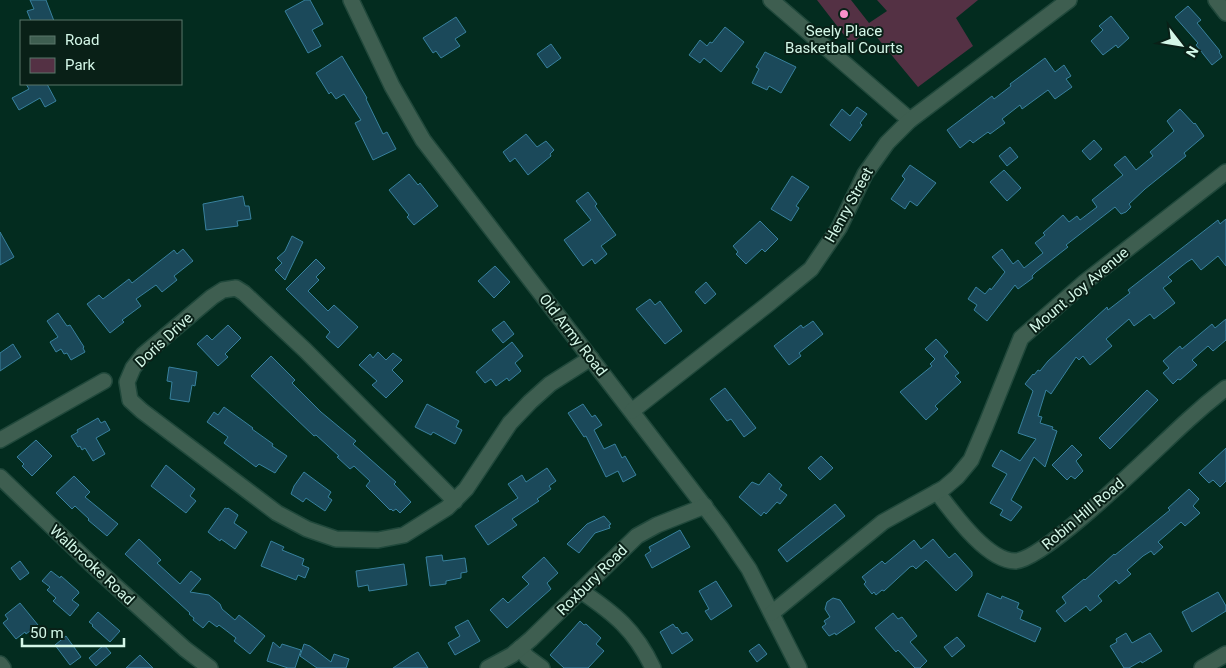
<svg xmlns="http://www.w3.org/2000/svg" width="1226" height="668" viewBox="0 0 1226 668" font-family="Roboto,sans-serif">
	<style>
		.green { fill: #543144 }
		.building { fill: #1b495a; stroke: #38819e }
		.lines { fill: none; stroke-linecap: round; stroke-linejoin: round }
		.minor-casing { stroke: #20483b; stroke-width: 18 }
		.minor { stroke: #3e5e50; stroke-width: 15 }
		.poi-dot { fill: #f98fca; stroke: #092017; stroke-width: 2 }
		.labels { text-anchor: middle; stroke-width: 4; stroke-linejoin: round; paint-order: stroke }
		.poi-label { font-size: 15px; fill: #d4f7e8; stroke: #092017 }
		.street-label { font-size: 15px; fill: #d4f7e8; stroke: #092017 }
	</style>
	<rect width="100%" height="100%" fill="#032c1f"/>
	<!-- green -->
	<path class="green" d="M817,0H851L869,23L887,11L877,0H978L956,18L973,46L918,87L870,29L851,44Z"/>
	<!-- building -->
	<g class="building">
		<path d="M30,0H46L54,21H31L27,11L34,9Z"/>
		<path d="M305,0H310L323,24L312,30L321,46L308,53L285,11Z"/>
		<path d="M1188,6L1201,20L1197,23L1220,51L1219,52L1222,57L1212,65L1196,45L1198,43L1175,17Z"/>
		<path d="M1111,16L1129,38L1118,48L1116,45L1103,55L1091,41L1103,30L1099,26Z"/>
		<path d="M456,17L466,32L455,39L460,46L441,58L436,51L433,53L423,38Z"/>
		<path d="M725,27L744,42L721,72L704,58L700,63L689,55L700,40L707,46L710,42L712,43Z"/>
		<path d="M551,44L561,58L547,68L537,54Z"/>
		<path d="M765,52L796,67L781,93L769,86L767,90L752,83L759,69L756,67Z"/>
		<path d="M342,56L367,98L366,99L383,134L387,132L396,149L373,160L355,123L361,120L344,94L336,99L331,92L329,94L316,73Z"/>
		<path d="M1045,58L1055,72L1064,65L1071,76L1066,79L1072,87L1055,99L1048,90L1022,109L1020,105L1002,119L1005,123L990,134L988,132L973,143L970,140L960,148L947,130L992,96L994,99L1011,86L1010,84Z"/>
		<path d="M26,84H47L56,101L45,107L40,98L19,110L12,98L29,89Z"/>
		<path d="M857,107L867,114L860,123L862,125L850,141L830,125L842,109L850,116Z"/>
		<path d="M1180,109L1194,124L1195,123L1204,136L1184,153L1186,156L1145,189L1129,204L1131,207L1126,212L1121,214L1115,207L1066,245L1068,247L1036,272L1032,276L1033,278L1018,289L1015,285L987,321L974,310L977,305L968,299L976,287L985,294L990,288L991,290L1005,272L992,257L1002,249L1013,264L1018,260L1024,268L1043,253L1035,243L1045,235L1043,233L1063,215L1069,222L1077,216L1080,220L1097,207L1092,200L1123,175L1114,165L1125,156L1136,170L1153,156L1150,152L1174,131L1167,121Z"/>
		<path d="M526,134L537,147L546,141L554,150L550,154L551,156L528,175L515,158L510,162L503,152Z"/>
		<path d="M1094,140L1102,149L1090,160L1082,151Z"/>
		<path d="M1010,147L1018,157L1007,166L999,156Z"/>
		<path d="M910,165L936,183L917,206L910,201L905,209L891,199L905,179L902,176Z"/>
		<path d="M1004,170L1021,188L1007,201L990,182Z"/>
		<path d="M409,174L418,185L420,183L438,206L414,225L407,217L409,215L389,190Z"/>
		<path d="M792,176L809,187L796,206L799,208L791,221L771,209Z"/>
		<path d="M588,192L597,204L595,206L616,235L601,246L607,254L595,264L592,259L583,266L564,240L591,220L576,201Z"/>
		<path d="M243,196L245,206H249L251,219L237,221L238,226L206,230L203,204Z"/>
		<path d="M1226,219V266L1218,256L1201,270L1192,259L1187,262L1168,277L1172,281L1163,288L1175,303L1154,319L1150,314L1134,326L1129,319L1106,339L1112,346L1090,365L1083,356L1079,360L1076,357L1051,394L1046,390L1038,416L1042,417L1040,423L1053,427L1052,429L1057,431L1045,467L1034,457L1011,500L1022,507L1011,521L1000,515L1003,510L990,503L1007,474L992,466L1001,450L1020,461L1036,439L1018,433L1033,391L1025,384L1033,374L1034,375L1038,370L1040,371L1048,361L1107,307L1108,310L1130,293L1128,290L1218,220L1220,224Z"/>
		<path d="M760,221L778,239L765,252L762,249L746,264L736,254L738,252L733,246Z"/>
		<path d="M0,232L14,257L0,265Z"/>
		<path d="M292,236L303,242L285,280L275,270L282,263L277,258L285,251Z"/>
		<path d="M183,249L193,261L174,276L177,280L162,292L156,285L136,299L141,306L122,320L124,322L110,333L87,304L99,295L103,299L129,279L132,283L174,250L177,254Z"/>
		<path d="M316,259L325,268L316,277L319,280L308,291L328,311L334,305L358,327L338,348L326,337L330,332L286,289Z"/>
		<path d="M495,266L510,282L494,298L478,281Z"/>
		<path d="M706,282L716,294L705,304L695,292Z"/>
		<path d="M650,299L655,305L660,301L682,331L665,344L636,309Z"/>
		<path d="M58,313L67,326L70,325L84,347L83,348L85,352L71,360L67,353L64,354L61,349L56,352L50,342L58,337L47,321Z"/>
		<path d="M1226,319V340L1213,351L1208,346L1192,360L1197,365L1180,380L1178,379L1173,384L1163,373L1169,368L1163,361L1180,346L1182,349L1212,324L1215,328Z"/>
		<path d="M504,321L514,334L503,343L492,330Z"/>
		<path d="M813,321L823,334L799,353L801,356L789,365L774,346L801,325L803,328Z"/>
		<path d="M228,325L241,338L225,354L228,357L218,366L197,344L207,335L212,340Z"/>
		<path d="M936,339L948,352L944,356L959,373L955,376L961,382L935,406L938,409L926,420L900,392L932,366L930,364L935,359L925,349Z"/>
		<path d="M512,342L523,356L515,363L521,371L509,381L507,378L496,386L491,379L485,383L476,372Z"/>
		<path d="M13,344L21,357L0,371V353Z"/>
		<path d="M378,352L386,360L393,353L402,360L392,370L403,381L386,398L372,385L377,381L359,365L370,354L373,358Z"/>
		<path d="M271,356L295,380L292,383L321,412L356,441L353,444L396,482L394,484L411,502L400,513L396,509L393,511L391,509L390,510L366,486L370,481L354,466L350,469L337,457L339,456L316,435L314,436L251,376Z"/>
		<path d="M169,367L197,372L195,386L192,385L189,402L170,399L172,382L167,381Z"/>
		<path d="M725,388L756,428L744,437L731,419L727,421L710,399Z"/>
		<path d="M1147,390L1158,400L1110,449L1099,438Z"/>
		<path d="M427,404L459,421L456,427L462,430L455,444L433,432L431,435L415,427Z"/>
		<path d="M583,404L592,417L595,415L602,425L594,430L604,449L615,444L622,458L625,456L636,475L623,482L618,471L606,477L586,436L584,437L568,413Z"/>
		<path d="M224,407L253,428L252,429L273,444L272,446L287,456L275,473L259,464L256,467L224,443L228,437L207,422L214,412L218,415Z"/>
		<path d="M98,418L101,423L105,421L110,430L96,438L105,454L93,461L85,448L82,450L80,446L78,447L71,436L78,432L77,430Z"/>
		<path d="M36,440L52,456L32,476L22,466L24,464L17,457Z"/>
		<path d="M1072,445L1082,455L1076,461L1083,471L1075,479L1071,476L1067,480L1052,465Z"/>
		<path d="M1226,448V481L1220,487L1213,480L1209,483L1199,473Z"/>
		<path d="M821,456L833,468L820,480L808,468Z"/>
		<path d="M166,465L195,489L190,496L196,501L186,513L151,486Z"/>
		<path d="M547,468L556,481L549,486L551,489L537,499L539,501L512,519L517,525L488,545L475,526L518,498L508,484L522,475L526,482Z"/>
		<path d="M304,472L331,492L328,497L332,500L325,511L306,498L303,502L291,494L294,486Z"/>
		<path d="M769,473L782,485L779,489L787,495L780,504L777,502L766,514L764,512L761,516L739,497L752,482L759,485Z"/>
		<path d="M74,476L90,492L85,497L118,524L107,536L88,520L89,519L75,506L72,509L56,493Z"/>
		<path d="M1189,489L1199,499L1193,506L1200,513L1185,526L1181,522L1158,542L1163,547L1154,555L1151,551L1143,556L1127,570L1131,574L1119,584L1116,580L1098,596L1102,601L1090,611L1086,606L1065,622L1056,611L1066,603L1062,597L1084,579L1085,580L1114,554L1115,555L1170,510L1168,508Z"/>
		<path d="M835,504L845,516L787,562L778,550Z"/>
		<path d="M225,508L227,509L228,508L238,515L234,523L247,532L235,549L221,539L220,541L208,532Z"/>
		<path d="M604,516L611,524L609,525L610,528L595,533L579,553L567,544L587,524Z"/>
		<path d="M680,530L690,547L652,568L645,555L651,551L649,547Z"/>
		<path d="M139,539L161,560L157,563L180,584L191,571L201,579L190,592L209,595L220,604L222,609L235,620L239,615L265,636L250,654L234,641L236,638L219,625L217,627L209,621L203,628L193,620L194,618L189,614L190,613L125,554Z"/>
		<path d="M933,539L949,558L955,553L972,572V576L956,591L926,560L916,569L913,566L910,567L884,591L882,590L876,595L874,592L872,594L864,584L866,582L862,577L882,561L885,564L914,540L921,549Z"/>
		<path d="M271,541L284,547L282,550L304,559L302,565L309,568L305,578L298,575L296,580L261,566Z"/>
		<path d="M442,555L443,561L465,558L467,572L461,573V578L446,581V584L430,586L426,557Z"/>
		<path d="M544,557L558,573L547,583L551,589L507,628L490,610L503,598L508,603L529,584L522,577Z"/>
		<path d="M20,561L29,573L20,580L11,568Z"/>
		<path d="M404,564L407,585L369,591L368,585L358,587L356,571Z"/>
		<path d="M51,571L60,578L61,576L78,591L79,593L72,600L79,605L70,616L53,601L56,598L47,590L50,587L42,581Z"/>
		<path d="M716,581L732,606L711,620L705,611L709,609L699,591Z"/>
		<path d="M1218,592L1226,606V611L1192,632L1182,612Z"/>
		<path d="M987,593L1001,599L1002,596L1019,603L1017,608L1023,611L1020,619L1041,628L1035,642L978,616Z"/>
		<path d="M833,598L840,600L855,622L836,635L835,633L829,636L822,627L826,624L824,621L830,617L825,609L827,602Z"/>
		<path d="M20,603L38,625L26,634L25,632L16,639L3,623L8,619L5,615Z"/>
		<path d="M98,612L120,631L110,642L92,626L93,625L89,622Z"/>
		<path d="M893,613L898,619L902,617L917,636L910,642L927,661L920,668H915L898,650L896,652L875,628Z"/>
		<path d="M468,620L480,641L455,655L448,643L460,636L455,627Z"/>
		<path d="M580,621L584,625L586,624L601,638L596,644L604,651L588,668H564L550,655Z"/>
		<path d="M673,624L676,628L677,627L682,634L687,632L693,640L672,654L660,632Z"/>
		<path d="M1126,633L1132,643L1150,633L1162,651L1142,663L1141,661L1129,668H1124L1110,646L1117,642L1116,639Z"/>
		<path d="M66,636L81,657L70,665L55,645Z"/>
		<path d="M957,637L965,646L952,657L944,647Z"/>
		<path d="M273,642L280,648L282,644L301,650L295,668H288L267,661Z"/>
		<path d="M304,644L310,646L331,662L334,654L349,659L346,668H317L300,656Z"/>
		<path d="M759,644L767,654L757,662L749,651Z"/>
		<path d="M104,645L111,653L96,666L89,658Z"/>
		<path d="M418,652L428,668H393L411,656Z"/>
		<path d="M140,655L153,668H126Z"/>
	</g>
	<g class="lines">
		<defs>
			<g id="minor">
				<path d="M351,0L392,86L423,140L721,528L749,569L799,668"/>
				<path d="M771,0L910,120"/>
				<path d="M1216,0L1226,13"/>
				<path d="M632,411L767,305L811,269L839,228L865,174L887,143L910,120L1069,0"/>
				<path d="M0,440L104,381"/>
				<path d="M0,477L90,563L185,649L210,668"/>
				<path d="M937,492C953,513 987,561 1015,561C1046,560 1160,445 1188,420C1200,409 1213,398 1226,388"/>
				<path d="M455,501L305,350L244,293L236,288L223,290L212,297L143,355L133,368L127,382L130,400L142,411L277,513L307,529L336,539L378,540L404,535L447,508L466,489L510,423L530,402L550,384L591,358"/>
				<path d="M581,591C615,614 635,630 653,668"/>
				<path d="M772,613L883,522L944,488L957,477L971,460L986,425L1021,338L1085,282L1226,172"/>
				<path d="M520,648L527,657L542,668"/>
				<path d="M0,664L3,668"/>
				<path d="M488,668L512,655L531,639L637,536L657,525L705,506"/>
				<path d="M1202,668L1226,654"/>
			</g>
		</defs>
		<!-- minor casing -->
		<use href="#minor" class="minor-casing"/>
		<!-- minor -->
		<use href="#minor" class="minor"/>
	</g>
	<!-- markers -->
	<circle class="poi-dot" cx="844" cy="14" r="5"/>
	<g class="labels">
		<!-- poi labels -->
		<g class="poi-label">
			<text x="844" y="36">Seely Place<tspan x="844" dy="17">Basketball Courts</tspan></text>
		</g>
		<!-- street labels -->
		<g class="street-label">
			<text transform="translate(849 205) rotate(-61)" y="5">Henry Street</text>
			<text transform="translate(1079 290) rotate(-40)" y="5">Mount Joy Avenue</text>
			<text transform="translate(573 335) rotate(52)" y="5">Old Army Road</text>
			<text transform="translate(164 340) rotate(-43)" y="5">Doris Drive</text>
			<text transform="translate(1083 514) rotate(-40)" y="5">Robin Hill Road</text>
			<text transform="translate(92 565) rotate(43)" y="5">Walbrooke Road</text>
			<text transform="translate(592 580) rotate(-45)" y="5">Roxbury Road</text>
		</g>
	</g>
	<!-- legend -->
	<rect x="20" y="20" width="162" height="65" fill="#092017" stroke="#5a766b"/>
	<rect x="30" y="36" width="25" height="8" fill="#3e5e50" stroke="#5a766b"/>
	<text x="65" y="45" font-size="15" fill="#d4f7e8">Road</text>
	<rect x="30" y="58" width="25" height="15" fill="#543144" stroke="#5a766b"/>
	<text x="65" y="70" font-size="15" fill="#d4f7e8">Park</text>
	<!-- north arrow -->
	<g transform="translate(1181 45) rotate(121)" stroke="#092017" stroke-width="4" paint-order="stroke">
	<path d="M0-4L9 19L0 12L-9 19Z" fill="#d4f7e8"/>
	<text y="-8" font-size="14" font-weight="bold" text-anchor="middle" fill="#d4f7e8">N</text>
	</g>
	<!-- scale -->
	<path d="M22 638v8h102v-8" fill="none" stroke="#d4f7e8" stroke-width="2.5"/>
	<text x="30" y="638" font-size="15" fill="#d4f7e8" stroke="#092017" stroke-width="4" paint-order="stroke">50 m</text>
</svg>
